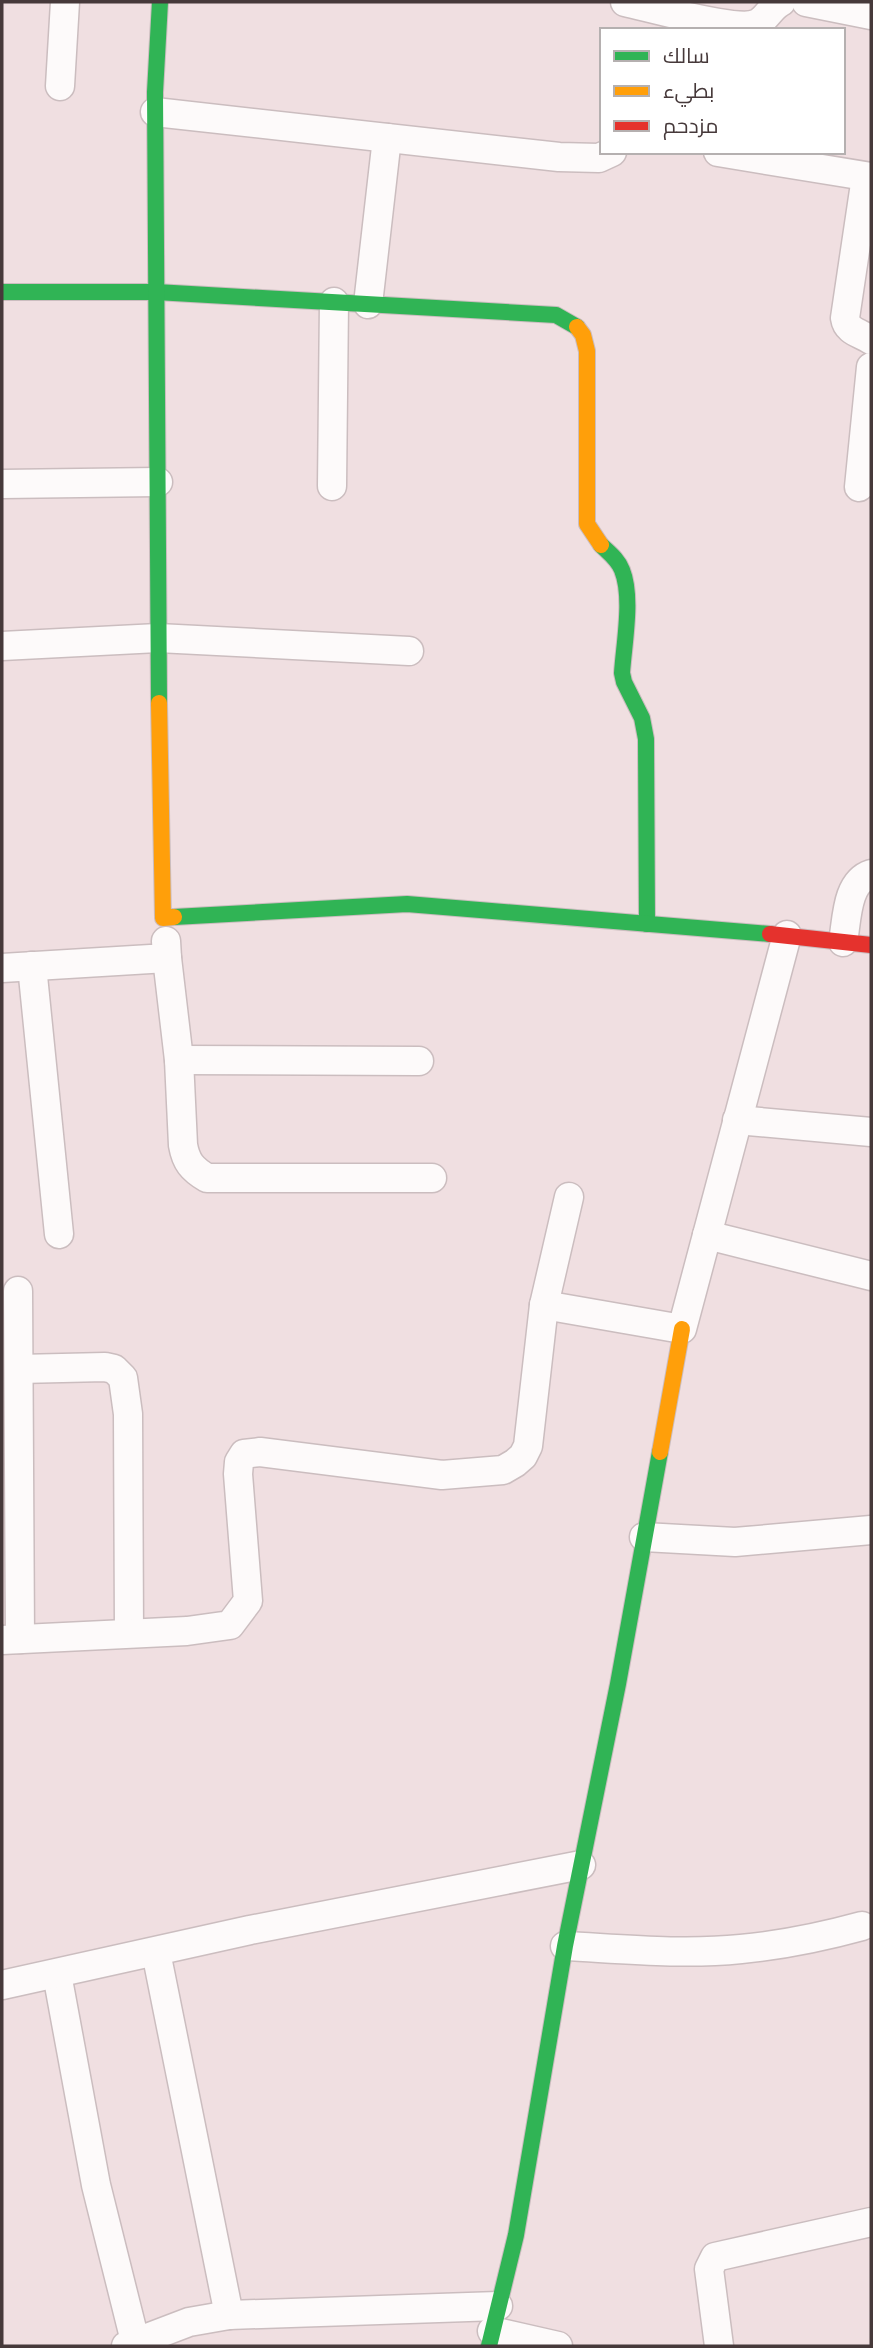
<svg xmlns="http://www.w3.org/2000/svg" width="873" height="2348" viewBox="0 0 873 2348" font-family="'Public Sans',Cairo,sans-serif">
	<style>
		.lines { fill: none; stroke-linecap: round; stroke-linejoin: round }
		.street-casing { stroke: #cbbdbf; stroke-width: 31 }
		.fast-casing { stroke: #cbbdbf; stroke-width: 18 }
		.slow-casing { stroke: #cbbdbf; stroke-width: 18 }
		.jam-casing { stroke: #cbbdbf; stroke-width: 18 }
		.street { stroke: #fdfafa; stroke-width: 28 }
		.fast { stroke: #30b455; stroke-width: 16 }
		.slow { stroke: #ff9f0a; stroke-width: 16 }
		.jam { stroke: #e5322d; stroke-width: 16 }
	</style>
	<rect width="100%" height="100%" fill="#f0dfe1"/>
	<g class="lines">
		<defs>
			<g id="street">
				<path d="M625,2C649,7 739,33 758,23C767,18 771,7 781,2"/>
				<path d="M806,2L871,15"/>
				<path d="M60,86L65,2"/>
				<path d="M155,112L559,157L599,158L612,152"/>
				<path d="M718,152L871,177"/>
				<path d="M866,177L845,318C847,332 861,333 871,340"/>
				<path d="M368,304L387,138"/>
				<path d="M2,484L158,482"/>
				<path d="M332,486L334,302"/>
				<path d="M859,487L871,367"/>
				<path d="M2,646L158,638L409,651"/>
				<path d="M843,942C847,920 846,882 871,874"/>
				<path d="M167,958L179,1060L183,1145C186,1162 192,1169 207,1178H432"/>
				<path d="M32,966L59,1234"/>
				<path d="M2,968L167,958L166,941"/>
				<path d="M179,1060L419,1061"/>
				<path d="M737,1120L871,1132"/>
				<path d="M707,1235L871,1276"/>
				<path d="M18,1291L20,1639"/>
				<path d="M544,1305L682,1329L787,935"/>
				<path d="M19,1369L105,1367L114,1369L123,1378L128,1414L129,1633"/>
				<path d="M644,1537L735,1542L871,1530"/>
				<path d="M2,1640L187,1631L230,1625L248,1601L238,1474L239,1462L244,1454L260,1452L442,1475L503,1470L515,1463L523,1456L528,1446L544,1305L569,1197"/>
				<path d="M565,1946C623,1949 683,1955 741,1949C783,1945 822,1937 862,1926"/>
				<path d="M156,1952L229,2315"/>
				<path d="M57,1974L96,2185L135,2341"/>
				<path d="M2,1985L250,1930L581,1865"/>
				<path d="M492,2331L558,2346"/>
				<path d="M126,2346L189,2322L229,2315L498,2306"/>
				<path d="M719,2346L709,2269L715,2257L871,2222"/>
			</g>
			<g id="fast">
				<path d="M2,292H156L556,315L577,327"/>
				<path d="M601,545C608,552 618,559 622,570C633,597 624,643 622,673L624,682L642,718L646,739L647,924"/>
				<path d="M159,703L155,92L160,2"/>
				<path d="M174,917L407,904L770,934"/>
				<path d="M489,2346L516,2235L565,1946L618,1684L660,1452"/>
			</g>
			<g id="slow">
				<path d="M577,327L583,335L587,351V524L601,545"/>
				<path d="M159,703L163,918L174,917"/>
				<path d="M660,1452L682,1329"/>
			</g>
			<path id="jam" d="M770,934L871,945"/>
		</defs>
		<!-- street casing -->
		<use href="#street" class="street-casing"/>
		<!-- fast casing -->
		<use href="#fast" class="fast-casing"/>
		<!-- slow casing -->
		<use href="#slow" class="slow-casing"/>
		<!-- jam casing -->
		<use href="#jam" class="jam-casing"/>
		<!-- street -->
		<use href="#street" class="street"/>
		<!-- fast -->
		<use href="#fast" class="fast"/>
		<!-- slow -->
		<use href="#slow" class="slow"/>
		<!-- jam -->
		<use href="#jam" class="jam"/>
	</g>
	<!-- border -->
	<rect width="873" height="2348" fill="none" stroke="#46393a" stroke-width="7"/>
	<!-- legend -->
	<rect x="600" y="28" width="245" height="126" fill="#ffffff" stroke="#b5b0b0" stroke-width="2"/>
	<rect x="614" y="51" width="35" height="10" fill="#30b455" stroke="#b5b0b0" stroke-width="2"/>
	<text x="663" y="63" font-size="21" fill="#46393a">سالك</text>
	<rect x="614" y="86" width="35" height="10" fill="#ff9f0a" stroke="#b5b0b0" stroke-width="2"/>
	<text x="663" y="98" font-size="21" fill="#46393a">بطيء</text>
	<rect x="614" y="121" width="35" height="10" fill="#e5322d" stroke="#b5b0b0" stroke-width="2"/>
	<text x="663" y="133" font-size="21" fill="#46393a">مزدحم</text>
</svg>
